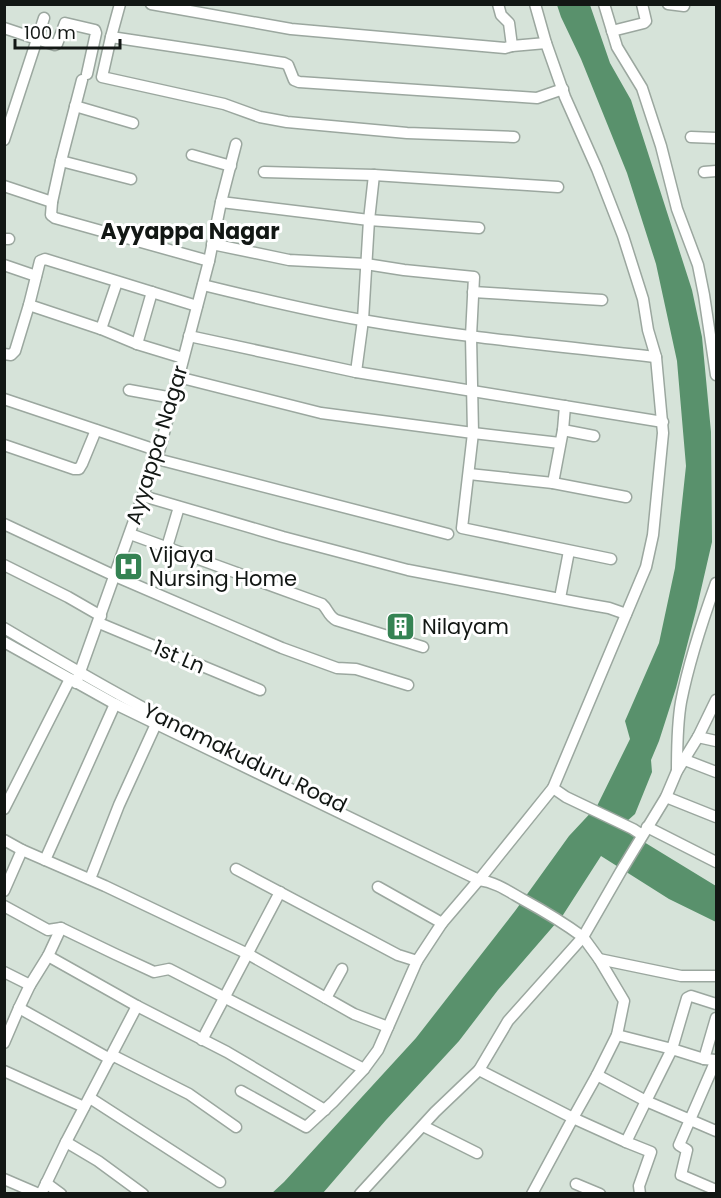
<svg xmlns="http://www.w3.org/2000/svg" width="721" height="1198" viewBox="0 0 721 1198" font-family="Poppins,sans-serif">
	<style>
		.water { fill: #59916c }
		.lines { fill: none; stroke-linecap: round; stroke-linejoin: round }
		.minor-casing { stroke: #9ba79f; stroke-width: 13 }
		.minor { stroke: #fff; stroke-width: 10 }
		.labels { text-anchor: middle; stroke-width: 6; stroke-linejoin: round; paint-order: stroke }
		.street-label { font-size: 21px; fill: #121714; stroke: #fff }
		.poi-label { font-size: 21px; fill: #121714; stroke: #fff; text-anchor: start }
		.neighbourhood-label { font-size: 22px; font-weight: bold; fill: #121714; stroke: #fff }
	</style>
	<rect width="100%" height="100%" fill="#d6e3d9"/>
	<!-- water -->
	<path class="water" d="M557,5H590L610,63L631,100L692,290L702,337L711,432L712,542L697,607L676,688L659,741L651,760L652,772L635,814L626,822L621,828L716,886V922L669,899L601,856L563,915L498,990L459,1041L386,1120L323,1193L271,1194L284,1182L416,1038L515,911L569,836L597,806L630,739L625,721L659,643L675,568L686,466L677,361L656,264L627,173L581,59L561,17Z"/>
	<g class="lines">
		<defs>
			<g id="minor">
				<path d="M120,4L111,37L102,77L224,104L260,117L287,122L407,133L514,137"/>
				<path d="M151,4L291,29L505,48L512,46L509,23L501,15L498,4"/>
				<path d="M604,4L617,47L642,88L661,146L677,209L698,265L704,295L716,375"/>
				<path d="M668,4L684,6"/>
				<path d="M4,28L55,45L57,44L65,23L95,30L96,33L87,74"/>
				<path d="M612,31L644,23L646,21L642,4"/>
				<path d="M111,37L284,63L288,65L294,80L299,82L537,98L563,89"/>
				<path d="M512,46L546,43"/>
				<path d="M82,80L61,161L52,202L51,215L55,218L209,261"/>
				<path d="M75,106L133,123"/>
				<path d="M691,137L716,138"/>
				<path d="M4,140L44,18"/>
				<path d="M192,155L231,166"/>
				<path d="M61,161L131,179"/>
				<path d="M264,172L374,175L558,187"/>
				<path d="M704,172L716,171"/>
				<path d="M4,186L52,202"/>
				<path d="M221,202L369,220L479,228"/>
				<path d="M4,239H9"/>
				<path d="M212,244L289,260L366,264L404,270L474,277L471,336L473,433L462,528L611,559"/>
				<path d="M4,265L36,276"/>
				<path d="M203,285C256,298 309,311 362,320C459,337 558,346 656,357"/>
				<path d="M473,292L602,300"/>
				<path d="M29,305L101,329L137,344L183,358"/>
				<path d="M101,329L117,282"/>
				<path d="M189,336L356,372L663,422"/>
				<path d="M137,344L152,292"/>
				<path d="M4,354L11,355L15,351L29,305L40,261L45,259L197,306"/>
				<path d="M356,372L363,320L369,220L374,175"/>
				<path d="M178,377L321,413L473,433L560,443"/>
				<path d="M129,390L173,398"/>
				<path d="M4,399L159,451"/>
				<path d="M563,430L565,406"/>
				<path d="M4,445L74,469H79L82,464L96,430"/>
				<path d="M157,459L448,534"/>
				<path d="M469,474L553,483L626,497"/>
				<path d="M553,483L563,430L594,436"/>
				<path d="M143,496L283,537L408,570L586,604L609,608L626,614"/>
				<path d="M4,524L115,576L282,648L337,668L356,669L408,685"/>
				<path d="M130,534L322,604C328,609 328,616 336,620L423,647"/>
				<path d="M167,547L179,507"/>
				<path d="M4,565L68,597L101,616"/>
				<path d="M560,598L569,551"/>
				<path d="M99,623L260,690"/>
				<path d="M4,628C80,673 156,717 235,755"/>
				<path d="M4,642L115,704L479,880C495,882 508,891 522,899C544,911 564,923 583,937L508,1021L479,1070L435,1112L360,1194"/>
				<path d="M76,683L160,448L209,261L221,202L236,144"/>
				<path d="M698,737L716,741"/>
				<path d="M685,760L716,772"/>
				<path d="M677,771C677,748 677,725 681,702C689,661 702,622 716,583"/>
				<path d="M553,788L566,797L633,829L642,835"/>
				<path d="M666,797L716,817"/>
				<path d="M4,809L70,679"/>
				<path d="M647,827L716,862"/>
				<path d="M4,840L22,850"/>
				<path d="M45,860L115,704"/>
				<path d="M236,869L398,955L417,961L378,1050L364,1069L333,1102L306,1127L241,1091"/>
				<path d="M90,879L119,805L156,724"/>
				<path d="M378,887L442,923"/>
				<path d="M4,891L22,850L105,886L248,954L354,1014L388,1027"/>
				<path d="M4,906L48,930L61,928L115,954L154,972L169,969L364,1069"/>
				<path d="M48,956L61,928"/>
				<path d="M599,959L681,976H716"/>
				<path d="M417,961L442,923L483,875L553,788L646,567L653,535L663,433L656,357L648,330L643,299L623,236L597,169L565,97L546,43L535,4"/>
				<path d="M4,972L30,985"/>
				<path d="M326,998L342,969"/>
				<path d="M19,1008L110,1059"/>
				<path d="M617,1035L672,1049L687,998L691,996L716,1004"/>
				<path d="M202,1040L280,892"/>
				<path d="M4,1043L19,1008L30,985L48,956L137,1006"/>
				<path d="M112,1055L189,1094L236,1127"/>
				<path d="M704,1059L716,1018"/>
				<path d="M479,1070L573,1118L626,1142"/>
				<path d="M4,1071L84,1107"/>
				<path d="M597,1075L646,1101L626,1142L651,1152L639,1186L640,1194"/>
				<path d="M90,1098L220,1182"/>
				<path d="M423,1126L477,1153"/>
				<path d="M716,1131L646,1101L672,1049L704,1059L716,1060L679,1145L687,1150L681,1175L716,1190"/>
				<path d="M66,1142L98,1161L143,1194"/>
				<path d="M4,1179L39,1194"/>
				<path d="M46,1183L61,1194"/>
				<path d="M576,1184L600,1194"/>
				<path d="M41,1194L66,1142L137,1006L227,1052L325,1110"/>
				<path d="M532,1194L573,1118L597,1075L617,1035L624,1001L599,959L583,937L621,871L666,797L677,771L698,737L716,700"/>
			</g>
		</defs>
		<!-- minor casing -->
		<use href="#minor" class="minor-casing"/>
		<!-- minor -->
		<use href="#minor" class="minor"/>
	</g>
	<!-- icons -->
	<defs>
		<symbol id="hospital-square" viewBox="-11 -11 22 22"><rect x="-9" y="-9" width="18" height="18" rx="4" fill="#358353" stroke="#fff"/><path d="M-5-5h3v3.5h4V-5h3V5h-3V1.5h-4V5h-3Z" fill="#fff"/></symbol>
		<symbol id="building-square" viewBox="-11 -11 22 22"><rect x="-9" y="-9" width="18" height="18" rx="4" fill="#358353" stroke="#fff"/><path d="M-4-6H4V6H1V3H-1V6H-4ZM-2.5-4.3h1.7v1.8h-1.7ZM.8-4.3h1.7v1.8H.8ZM-2.5-1h1.7V.8h-1.7ZM.8-1h1.7V.8H.8Z" fill="#fff"/></symbol>
	</defs>
	<g fill-rule="evenodd">
		<use href="#hospital-square" x="112" y="550" width="33" height="33"/>
		<use href="#building-square" x="384" y="610" width="33" height="33"/>
	</g>
	<g class="labels">
		<!-- street labels -->
		<g class="street-label">
			<text transform="translate(157 445) rotate(-73)" y="7">Ayyappa Nagar</text>
			<text transform="translate(179 657) rotate(23)" y="7">1st Ln</text>
			<text transform="translate(245 758) rotate(26)" y="7">Yanamakuduru Road</text>
		</g>
		<!-- poi labels -->
		<g class="poi-label">
			<text x="149" y="562">Vijaya<tspan x="149" dy="24">Nursing Home</tspan></text>
			<text x="422" y="634">Nilayam</text>
		</g>
		<!-- neighbourhood labels -->
		<g class="neighbourhood-label">
			<text x="190" y="239">Ayyappa Nagar</text>
		</g>
	</g>
	<!-- border -->
	<rect width="721" height="1198" fill="none" stroke="#121714" stroke-width="12"/>
	<!-- scale -->
	<path d="M15 39v9h105v-9" fill="none" stroke="#121714" stroke-width="3"/>
	<text x="24" y="39" font-size="18" fill="#121714" stroke="#ffffff" stroke-width="4.5" paint-order="stroke">100 m</text>
</svg>
